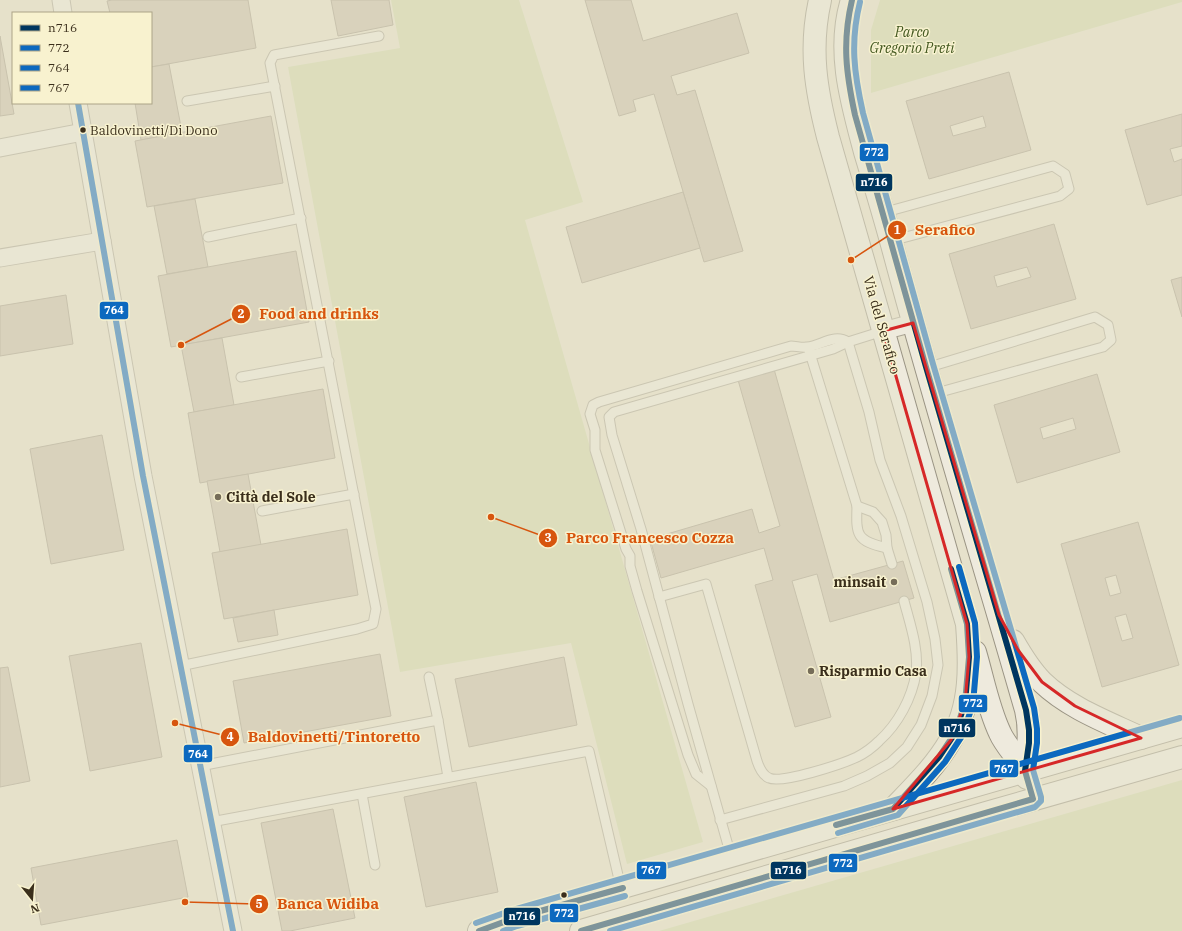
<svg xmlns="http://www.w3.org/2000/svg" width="1182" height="931" viewBox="0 0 1182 931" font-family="'IBM Plex Serif',serif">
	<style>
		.green { fill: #d2d8ac }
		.building { fill: #cabfab; stroke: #a69c8a; fill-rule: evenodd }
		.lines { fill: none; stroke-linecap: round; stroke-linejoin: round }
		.lane-casing { stroke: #aba595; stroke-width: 11 }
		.street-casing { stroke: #aba595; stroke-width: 19 }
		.secondary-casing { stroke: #9a9484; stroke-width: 24 }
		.lane { stroke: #eeeadd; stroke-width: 9 }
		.street { stroke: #eeeadd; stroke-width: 17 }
		.secondary { stroke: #eeeadd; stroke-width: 22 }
		.bus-1-casing { stroke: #f8f2cf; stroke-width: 9 }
		.bus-2-casing { stroke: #f8f2cf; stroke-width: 9 }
		.bus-3-casing { stroke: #f8f2cf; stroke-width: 9 }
		.bus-4-casing { stroke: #f8f2cf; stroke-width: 9 }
		.bus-1 { stroke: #00365f; stroke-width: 6 }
		.bus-2 { stroke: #0c69bf; stroke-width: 6 }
		.bus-3 { stroke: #0c69bf; stroke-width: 6 }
		.bus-4 { stroke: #0c69bf; stroke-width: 6 }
		.marked { fill: none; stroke: #d62828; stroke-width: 3; stroke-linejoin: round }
		.bus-dot { fill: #3a2e1b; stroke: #f8f2cf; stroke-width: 1.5 }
		.poi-dot { fill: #766d59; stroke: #f8f2cf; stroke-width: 1.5 }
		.labels { text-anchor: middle; stroke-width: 3; stroke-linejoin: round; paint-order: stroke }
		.bus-label { font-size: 13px; fill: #3a2e1b; stroke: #f8f2cf; text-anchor: start }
		.park-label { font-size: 14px; font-style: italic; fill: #435820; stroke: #f8f2cf }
		.street-label { font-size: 14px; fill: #3a2e1b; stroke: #f8f2cf }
		.poi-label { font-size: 14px; font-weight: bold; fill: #3a2e1b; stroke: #f8f2cf; text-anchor: start }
		.leader { fill: none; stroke: #d7550e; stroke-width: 1.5 }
		.callout-dot { fill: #d7550e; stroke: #f8f2cf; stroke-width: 1.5 }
		.mark-label { font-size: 12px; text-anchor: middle; font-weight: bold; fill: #fff }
		.callout-label { font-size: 15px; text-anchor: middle; font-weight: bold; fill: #d7550e; stroke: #f8f2cf; stroke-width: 3; stroke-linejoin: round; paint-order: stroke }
		.line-badge { stroke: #f8f2cf; stroke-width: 1.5 }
		.badge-label { font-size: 11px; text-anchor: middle; font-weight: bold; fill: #fff }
	</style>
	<rect width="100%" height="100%" fill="#e6e1cb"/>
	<!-- green -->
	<g class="green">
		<path d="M391,0H519L583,202L525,220L703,842L627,864L571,643L400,672L288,67L400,48Z"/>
		<path d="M880,0H1182V2L871,93V30Z"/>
		<path d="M1182,780V931H659Z"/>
	</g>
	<!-- building -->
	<g class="building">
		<path d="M112,0H248L256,48L151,67V13H110L107,1Z"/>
		<path d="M331,0H389L393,25L338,36Z"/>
		<path d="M585,0H631L643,41L737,13L749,53L671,76L677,95L695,90L743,251L704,262L654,94L633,100L636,111L619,116Z"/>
		<path d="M0,36L14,114L0,116Z"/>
		<path d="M169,64L182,132L141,140L135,103H151V67Z"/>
		<path d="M1009,72L1031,150L929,179L906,101ZM983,116L986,127L953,136L950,126Z"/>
		<path d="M1182,114V146L1170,149L1174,162L1182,159V195L1147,205L1125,130Z"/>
		<path d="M271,116L283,183L147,207L135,141Z"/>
		<path d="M683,192L700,248L582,283L566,227Z"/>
		<path d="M195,199L208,267L167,274L154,206Z"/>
		<path d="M1054,224L1076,299L971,329L949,254ZM1027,267L1031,277L997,287L994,276Z"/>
		<path d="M296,251L309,322L171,347L158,276Z"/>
		<path d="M1182,277V317L1171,280Z"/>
		<path d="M66,295L73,344L0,356V306Z"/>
		<path d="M222,338L234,405L194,412L181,345Z"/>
		<path d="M774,369L834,580L903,561L914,598L830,622L817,574L792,581L831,717L795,727L755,585L773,580L764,548L661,578L650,539L752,509L759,533L780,526L738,380Z"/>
		<path d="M1097,374L1120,452L1017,483L994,405ZM1073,418L1076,429L1043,439L1040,428Z"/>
		<path d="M323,389L335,458L200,483L188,413Z"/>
		<path d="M102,435L124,550L51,564L30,449Z"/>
		<path d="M248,474L261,545L220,552L207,481Z"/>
		<path d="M1138,522L1179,665L1102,687L1061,544ZM1116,575L1121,593L1110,596L1105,578ZM1126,614L1133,638L1122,641L1115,617Z"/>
		<path d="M347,529L358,595L224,619L212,553Z"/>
		<path d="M274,610L278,635L238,642L233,618Z"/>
		<path d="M141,643L162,757L90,771L69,656Z"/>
		<path d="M380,654L391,716L244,743L233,681Z"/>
		<path d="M564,657L577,725L469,747L455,679Z"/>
		<path d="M8,667L30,781L0,787V668Z"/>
		<path d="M476,782L498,892L426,907L404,797Z"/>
		<path d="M333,809L355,918L290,931H282L261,823Z"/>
		<path d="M177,840L188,897L41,925L31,868Z"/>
	</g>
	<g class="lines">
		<defs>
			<g id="lane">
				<path d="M187,101L275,86"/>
				<path d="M882,213L1053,166L1065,174L1069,189L1060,196L891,241"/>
				<path d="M208,237L301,218"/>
				<path d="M809,350L857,506C856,535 856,541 887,548"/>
				<path d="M926,368L1095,317L1108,325L1111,340L1103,347L933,394"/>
				<path d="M241,377L329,361"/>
				<path d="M857,506L873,512L882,522L886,535L887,548L892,564"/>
				<path d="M262,511L354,494"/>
				<path d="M659,597L706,584L757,761C759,767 762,775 769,778C782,784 842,764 857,757C865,753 872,748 879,741C898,724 912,698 916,673C919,649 910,624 904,601"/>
				<path d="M180,666L357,629L373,624L376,609L270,63L274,55L379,36"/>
				<path d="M429,677L438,720"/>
				<path d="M200,766L438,720L448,777"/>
				<path d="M711,786L696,774L688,755L637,591L630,566V556L626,549L595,450V430L590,414L593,405L599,402L791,346C796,346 802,348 807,347C821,346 834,333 848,342L869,412L880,460L901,516L927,602L935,639L938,665L932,696L921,725L907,747L890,763L867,776L844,786L720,820"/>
				<path d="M362,794L375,865"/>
				<path d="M211,822L589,751L621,888"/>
				<path d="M731,856L688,704L641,529L612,435L609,417L614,412L833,349L848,342L883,331"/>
			</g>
			<g id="street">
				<path d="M61,0L63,13"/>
				<path d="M78,103L143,476L233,931"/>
				<path d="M0,148L83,132"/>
				<path d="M0,258L102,241"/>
				<path d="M883,331L913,323"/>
			</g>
			<g id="secondary">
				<path d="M820,0C809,49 816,90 828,137L967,624C970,663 972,707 950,741C935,767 913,788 893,809"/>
				<path d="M852,0C836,51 852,103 865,152C875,185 885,218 894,252C935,405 982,557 1026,710C1031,731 1028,750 1025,771"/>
				<path d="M1013,641C1021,655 1030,670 1042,682C1069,708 1107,722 1141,738"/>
				<path d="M975,652C983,679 988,708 1000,733C1007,749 1023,761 1027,778"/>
				<path d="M479,931L515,918L571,902L1182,726"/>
				<path d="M581,931L986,813L1182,757"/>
			</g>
		</defs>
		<!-- lane casing -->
		<use href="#lane" class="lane-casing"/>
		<!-- street casing -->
		<use href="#street" class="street-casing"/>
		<!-- secondary casing -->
		<use href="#secondary" class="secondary-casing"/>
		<!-- lane -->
		<use href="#lane" class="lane"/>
		<!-- street -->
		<use href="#street" class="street"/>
		<!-- secondary -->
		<use href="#secondary" class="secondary"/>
		<defs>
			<g id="bus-1">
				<path d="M836,825L893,809L939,757L955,733L965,703L969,657L967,624L951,569"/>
				<path d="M479,931L515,918L623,888"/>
				<path d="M581,931L1033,799L1025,771L1029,743V730L1026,710L926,367L855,115C846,73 842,42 852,0"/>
			</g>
			<g id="bus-2">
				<path d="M838,833L898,815L945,762L962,736L973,704L977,657L975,623L959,567"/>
				<path d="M503,931L517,926L625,896"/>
				<path d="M610,931L1035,807L1041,801V797L1033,770L1037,743V729L1034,708L933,364L863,113C854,73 850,42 860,2"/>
			</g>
			<path id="bus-3" d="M78,103L143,476L233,931"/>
			<path id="bus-4" d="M476,923L513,910L1180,718"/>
		</defs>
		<!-- bus-1 casing -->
		<use href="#bus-1" class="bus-1-casing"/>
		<!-- bus-2 casing -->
		<use href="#bus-2" class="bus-2-casing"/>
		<!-- bus-3 casing -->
		<use href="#bus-3" class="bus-3-casing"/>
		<!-- bus-4 casing -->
		<use href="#bus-4" class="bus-4-casing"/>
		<!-- bus-1 -->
		<use href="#bus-1" class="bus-1"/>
		<!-- bus-2 -->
		<use href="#bus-2" class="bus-2"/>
		<!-- bus-3 -->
		<use href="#bus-3" class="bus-3"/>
		<!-- bus-4 -->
		<use href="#bus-4" class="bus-4"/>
	</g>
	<!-- marked area -->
	<path d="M0 0H1182V931H0ZM913,323L999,615L1018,650L1042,682L1075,706L1141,738L893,809L951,740L965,703L969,657L967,624L883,331Z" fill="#e6e1cb" fill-opacity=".55" fill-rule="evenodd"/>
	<path class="marked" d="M913,323L999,615L1018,650L1042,682L1075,706L1141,738L893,809L951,740L965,703L969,657L967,624L883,331Z"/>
	<!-- markers -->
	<g class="bus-dot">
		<circle cx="83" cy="130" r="3.5"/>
		<circle cx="564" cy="895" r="3.5"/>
	</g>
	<g class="poi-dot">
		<circle cx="218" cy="497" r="4"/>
		<circle cx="894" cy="582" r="4"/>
		<circle cx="811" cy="671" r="4"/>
	</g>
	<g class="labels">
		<!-- bus labels -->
		<g class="bus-label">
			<text x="90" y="135">Baldovinetti/Di Dono</text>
		</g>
		<!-- park labels -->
		<g class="park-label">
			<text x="912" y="37">Parco<tspan x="912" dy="16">Gregorio Preti</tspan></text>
		</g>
		<!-- street labels -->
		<g class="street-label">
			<text transform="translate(882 325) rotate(74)" y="5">Via del Serafico</text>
		</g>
		<!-- poi labels -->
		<g class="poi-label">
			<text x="226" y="502">Città del Sole</text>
			<text x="886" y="587" text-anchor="end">minsait</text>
			<text x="819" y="676">Risparmio Casa</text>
		</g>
	</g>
	<!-- callouts -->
	<path class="leader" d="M851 260L897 230M181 345L241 314M491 517L548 538M175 723L230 737M185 902L259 904"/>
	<g class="callout-dot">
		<circle cx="851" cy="260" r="4"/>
		<circle cx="181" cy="345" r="4"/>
		<circle cx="491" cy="517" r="4"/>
		<circle cx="175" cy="723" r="4"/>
		<circle cx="185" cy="902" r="4"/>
		<circle cx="897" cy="230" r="10"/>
		<circle cx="241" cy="314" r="10"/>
		<circle cx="548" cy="538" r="10"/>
		<circle cx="230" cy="737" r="10"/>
		<circle cx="259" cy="904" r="10"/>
	</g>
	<g class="mark-label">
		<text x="897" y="234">1</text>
		<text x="241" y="318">2</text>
		<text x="548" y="542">3</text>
		<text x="230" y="741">4</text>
		<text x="259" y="908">5</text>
	</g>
	<g class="callout-label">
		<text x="945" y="235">Serafico</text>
		<text x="319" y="319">Food and drinks</text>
		<text x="650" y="543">Parco Francesco Cozza</text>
		<text x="334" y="742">Baldovinetti/Tintoretto</text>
		<text x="328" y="909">Banca Widiba</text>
	</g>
	<g class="line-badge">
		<rect x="859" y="143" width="30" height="19" rx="4" fill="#0c69bf"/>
		<rect x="855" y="173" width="38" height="19" rx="4" fill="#00365f"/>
		<rect x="99" y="301" width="30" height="19" rx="4" fill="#0c69bf"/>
		<rect x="958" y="694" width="30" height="19" rx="4" fill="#0c69bf"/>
		<rect x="938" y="718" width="38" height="20" rx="4" fill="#00365f"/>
		<rect x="183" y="744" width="30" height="19" rx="4" fill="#0c69bf"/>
		<rect x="989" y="759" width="30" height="19" rx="4" fill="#0c69bf"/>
		<rect x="828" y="853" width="30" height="20" rx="4" fill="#0c69bf"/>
		<rect x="636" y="861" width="31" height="19" rx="4" fill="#0c69bf"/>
		<rect x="770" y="861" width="37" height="19" rx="4" fill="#00365f"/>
		<rect x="549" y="903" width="30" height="20" rx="4" fill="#0c69bf"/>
		<rect x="503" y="907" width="38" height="19" rx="4" fill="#00365f"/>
	</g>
	<g class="badge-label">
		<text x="874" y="156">772</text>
		<text x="874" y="186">n716</text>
		<text x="114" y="314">764</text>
		<text x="973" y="707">772</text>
		<text x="957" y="732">n716</text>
		<text x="198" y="758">764</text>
		<text x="1004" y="773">767</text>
		<text x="843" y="867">772</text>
		<text x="651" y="874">767</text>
		<text x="788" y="874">n716</text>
		<text x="564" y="917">772</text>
		<text x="522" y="920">n716</text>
	</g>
	<!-- legend -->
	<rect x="12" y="12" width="140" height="92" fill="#f8f2cf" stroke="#aca487"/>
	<rect x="20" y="25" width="20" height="6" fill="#00365f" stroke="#aca487"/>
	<text x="48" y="32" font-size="12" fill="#3a2e1b">n716</text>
	<rect x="20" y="45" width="20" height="6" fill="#0c69bf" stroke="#aca487"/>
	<text x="48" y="52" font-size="12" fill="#3a2e1b">772</text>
	<rect x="20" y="65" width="20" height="6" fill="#0c69bf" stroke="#aca487"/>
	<text x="48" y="72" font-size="12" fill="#3a2e1b">764</text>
	<rect x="20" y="85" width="20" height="6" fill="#0c69bf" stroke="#aca487"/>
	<text x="48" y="92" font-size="12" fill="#3a2e1b">767</text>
	<!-- north arrow -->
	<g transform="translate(32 899) rotate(163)" stroke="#f8f2cf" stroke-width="3" paint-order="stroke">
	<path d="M0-3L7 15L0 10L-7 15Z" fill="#3a2e1b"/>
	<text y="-6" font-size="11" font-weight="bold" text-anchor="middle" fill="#3a2e1b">N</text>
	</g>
</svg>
